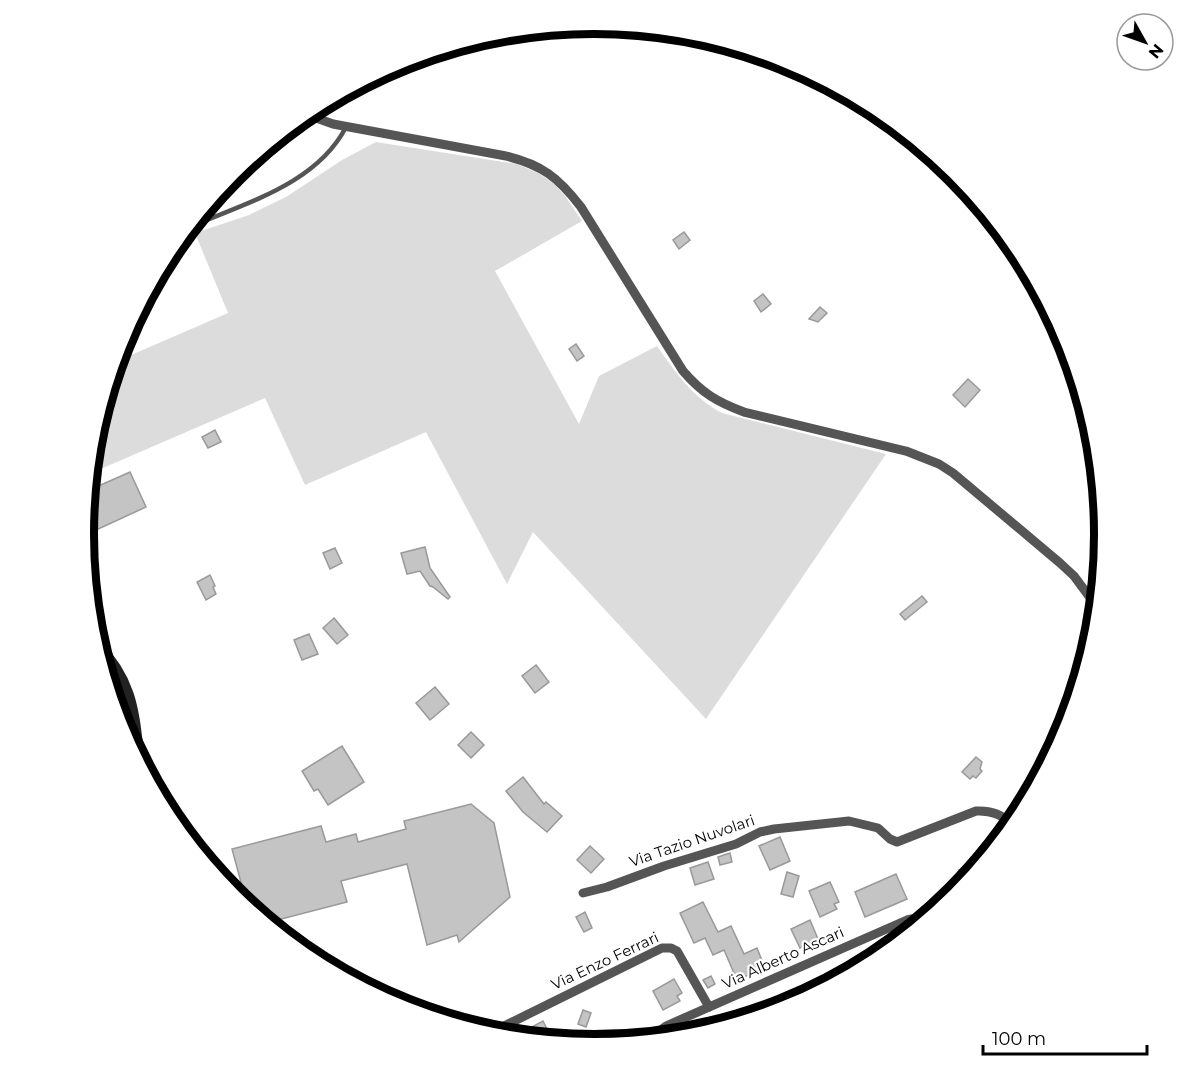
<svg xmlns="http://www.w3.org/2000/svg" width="1187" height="1069" viewBox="0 0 1187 1069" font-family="Montserrat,sans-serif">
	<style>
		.green { fill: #dcdcdc }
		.building { fill: #c4c4c4; stroke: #999; stroke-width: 1.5 }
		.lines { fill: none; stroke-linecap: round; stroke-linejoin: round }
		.lane { stroke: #555; stroke-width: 4.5 }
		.street { stroke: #555; stroke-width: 9 }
		.secondary { stroke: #222; stroke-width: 12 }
		.labels { text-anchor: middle; stroke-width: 4.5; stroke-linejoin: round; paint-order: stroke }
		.street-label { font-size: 15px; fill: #000; stroke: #fff }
		.rim { fill: none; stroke: #000; stroke-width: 8 }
	</style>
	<rect width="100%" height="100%" fill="#fff"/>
	<!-- green -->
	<path class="green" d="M376,142L517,164L540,174L554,184L565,196L582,221L495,271L579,424L599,376L657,346C676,373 692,397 722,413L886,454L706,719L533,532L507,584L426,432L305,485L265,398L89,474L93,435L115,362L228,313L195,233L249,215L286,197L342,160Z"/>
	<!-- building -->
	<g class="building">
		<path d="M684,232L690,240L679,249L673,240Z"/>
		<path d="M763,294L771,304L761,312L754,301Z"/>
		<path d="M820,307L827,313L818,322L809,319Z"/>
		<path d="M576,344L584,356L577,361L569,349Z"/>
		<path d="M968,379L980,390L965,407L953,395Z"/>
		<path d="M215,430L221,442L208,448L202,437Z"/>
		<path d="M130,472L146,507L83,536L87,491Z"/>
		<path d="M425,547L430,568L450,597L448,599L433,587L430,586L420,571L407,574L401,553Z"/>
		<path d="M335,548L342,563L330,569L323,553Z"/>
		<path d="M210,575L215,586L213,587L216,594L206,600L197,582Z"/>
		<path d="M922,596L927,602L905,620L900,614Z"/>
		<path d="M334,618L348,635L337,644L323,628Z"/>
		<path d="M309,634L318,654L302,660L294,640Z"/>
		<path d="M536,665L549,682L535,693L522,676Z"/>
		<path d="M435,687L449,704L430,720L416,703Z"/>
		<path d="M471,732L484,745L471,758L458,745Z"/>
		<path d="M342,746L364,782L328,805L318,789L314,791L302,771Z"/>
		<path d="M976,757L982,762L980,769L982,771L976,778L973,776L970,779L962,772Z"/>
		<path d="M523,777L544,804L546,802L562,816L547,832L523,812L506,791Z"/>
		<path d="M471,804L494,823L510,897L459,942L457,935L427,945L407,864L341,881L347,902L266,923L232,895L231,889L242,886L232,849L321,826L326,842L356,834L358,842L406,829L404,821Z"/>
		<path d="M780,837L790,861L770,870L759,846Z"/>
		<path d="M590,846L604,859L591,873L577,860Z"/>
		<path d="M730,853L732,862L720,865L718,857Z"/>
		<path d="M708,862L714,879L695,885L690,868Z"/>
		<path d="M968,869L970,877L960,879L959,870Z"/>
		<path d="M787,872L799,876L793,897L781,894Z"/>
		<path d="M896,874L907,899L865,917L855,892Z"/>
		<path d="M830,882L839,902L834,904L837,909L820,917L809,891Z"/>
		<path d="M703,902L718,932L731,926L744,954L757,948L765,968L737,980L724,950L713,955L705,938L694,943L680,913Z"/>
		<path d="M585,912L592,928L584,932L576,917Z"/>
		<path d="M810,920L818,939L800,948L791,929Z"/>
		<path d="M711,976L715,984L708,988L703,980Z"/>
		<path d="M674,979L682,993L677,996L680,1001L663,1010L653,991Z"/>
		<path d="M583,1010L591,1013L586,1027L578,1024Z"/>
		<path d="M543,1021L553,1041L530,1039L526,1030Z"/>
	</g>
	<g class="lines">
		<!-- lane -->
		<path class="lane" d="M188,228C244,203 316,185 346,127"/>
		<!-- street -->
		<g class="street">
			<path d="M305,114L333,124L506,156C542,165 558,177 581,207L683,371C702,393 717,402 744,412L906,451L939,464L953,473L1060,563L1074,576L1097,607"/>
			<path d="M583,893L607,887L664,866L736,844L760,832L774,829L849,821L878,828L890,839L897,842L976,811C992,810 1001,815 1013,824"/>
			<path d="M488,1034L662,948H671L677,951L709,1007"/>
			<path d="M654,1039L658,1032L666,1026L907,920L930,915"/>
		</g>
		<!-- secondary -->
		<path class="secondary" d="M96,644C133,683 133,712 139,762"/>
	</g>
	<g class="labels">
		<!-- street labels -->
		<g class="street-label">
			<text transform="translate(692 841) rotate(-19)" y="5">Via Tazio Nuvolari</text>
			<text transform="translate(783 958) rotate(-24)" y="5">Via Alberto Ascari</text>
			<text transform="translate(605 961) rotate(-25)" y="5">Via Enzo Ferrari</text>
		</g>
	</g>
	<!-- crop -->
	<path d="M0 0H1187V1069H0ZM94 534a500 500 0 1 1 1000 0a500 500 0 1 1-1000 0Z" fill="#fff" fill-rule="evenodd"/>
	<path class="rim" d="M94 534a500 500 0 1 1 1000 0a500 500 0 1 1-1000 0Z"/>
	<!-- north arrow -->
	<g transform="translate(1145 42) rotate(130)"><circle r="28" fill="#ffffff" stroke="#999999" stroke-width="1.5"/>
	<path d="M0-4.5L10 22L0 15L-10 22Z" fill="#000000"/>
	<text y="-9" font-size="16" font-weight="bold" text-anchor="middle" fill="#000000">N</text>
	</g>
	<!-- scale -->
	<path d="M983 1045v9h164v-9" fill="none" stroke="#000000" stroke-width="3"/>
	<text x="992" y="1045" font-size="18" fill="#000000" stroke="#ffffff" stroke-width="4.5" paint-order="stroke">100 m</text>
</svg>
